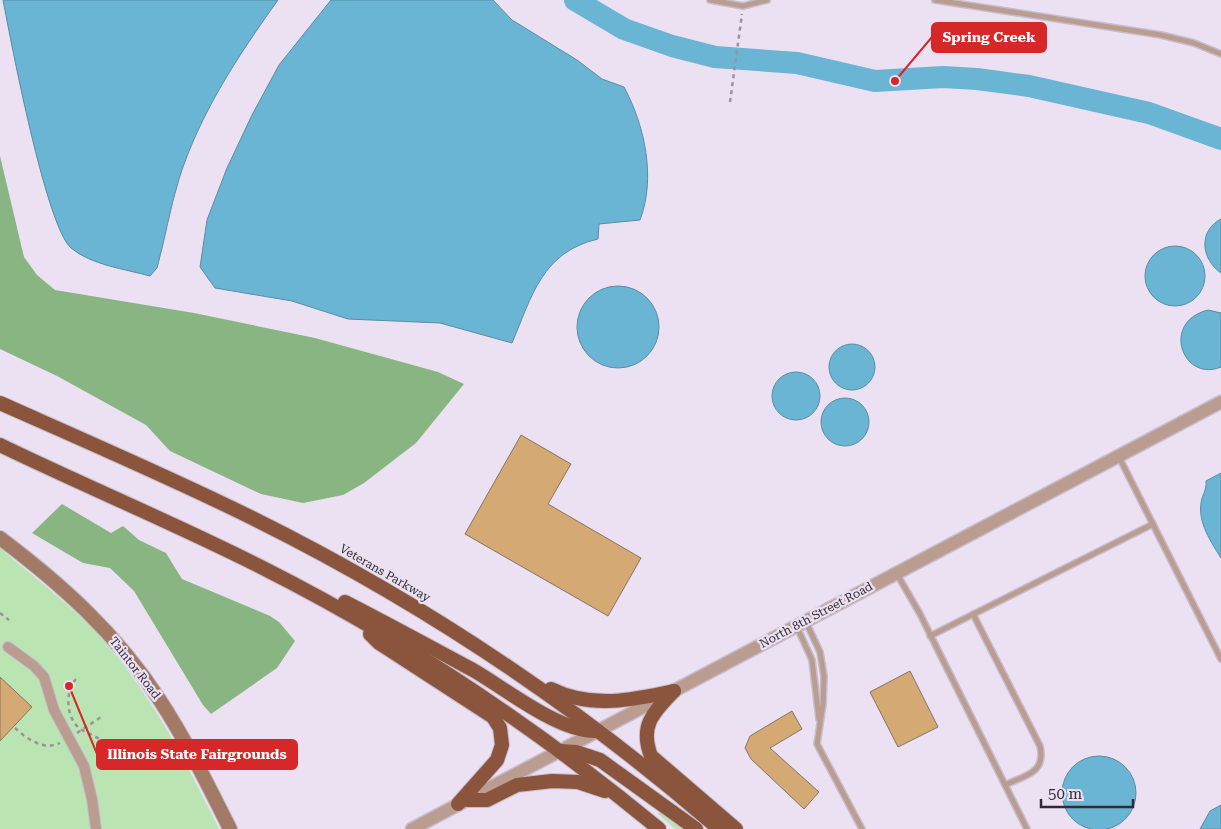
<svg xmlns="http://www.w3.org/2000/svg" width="1221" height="829" viewBox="0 0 1221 829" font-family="'Roboto Serif',serif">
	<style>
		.green { fill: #bae5b3 }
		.forest { fill: #89b582 }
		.water { fill: #6ab5d3; stroke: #598ca3 }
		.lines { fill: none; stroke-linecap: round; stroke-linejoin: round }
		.river { stroke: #6ab5d3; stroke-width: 22 }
		.building { fill: #d4a973; stroke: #837667 }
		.service-casing { stroke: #c6bdcd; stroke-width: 8 }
		.minor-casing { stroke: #c6bdcd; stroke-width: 12 }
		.tertiary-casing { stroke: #c6bdcd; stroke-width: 15 }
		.secondary-casing { stroke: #c6bdcd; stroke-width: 16 }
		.trunk-casing { stroke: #c6bdcd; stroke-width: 16 }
		.path { stroke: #9a929f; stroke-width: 2.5; stroke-dasharray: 4 4; stroke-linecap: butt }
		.service { stroke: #ba9d90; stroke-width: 5 }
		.minor { stroke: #ba9d90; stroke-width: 10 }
		.tertiary { stroke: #ba9d90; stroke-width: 12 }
		.secondary { stroke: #a37a66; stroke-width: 14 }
		.trunk { stroke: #8a553c; stroke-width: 14 }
		.labels { text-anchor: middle; stroke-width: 4.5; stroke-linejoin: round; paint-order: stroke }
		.street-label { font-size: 12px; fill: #302c33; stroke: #ebe1f3 }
		.leader { fill: none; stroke: #d62828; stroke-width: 2 }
		.callout-dot { fill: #d62828; stroke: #ebe1f3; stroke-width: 2 }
		.callout { fill: #d62828; stroke: #d62828; stroke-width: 2 }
		.callout-label { font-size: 14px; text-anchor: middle; font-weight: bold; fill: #fff }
	</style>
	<rect width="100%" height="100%" fill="#ebe1f3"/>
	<!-- green -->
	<g class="green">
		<path d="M0,548C29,573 59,596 86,622C145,681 183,756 219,829H0Z"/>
		<path d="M660,811L684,829H675L658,814Z"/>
	</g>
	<!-- forest -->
	<g class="forest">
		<path d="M0,156L24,257L37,275L55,290L194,313L315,338L438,372L464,384L416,443L364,483L343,495L303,503L261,494L170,451L146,425L57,376L0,349Z"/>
		<path d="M62,504L111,533L123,526L139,540L166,553L182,579L270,616L279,622L295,641L277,668L211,714L203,705L134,591L110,568L83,563L32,533Z"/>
	</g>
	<!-- water -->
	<g class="water">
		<path d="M3,0H278C238,56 200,113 179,179C170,208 165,239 157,268L150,276C125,269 91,265 71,248C46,226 11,42 3,0Z"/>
		<path d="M331,0H493L512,20L577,60L602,79L624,87C645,126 656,178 640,220L599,224L598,239C542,252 532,296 512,343L440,323L348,319L292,301L215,288L200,267L207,220L227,168L252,115L279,65Z"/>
		<path d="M1221,219V273C1201,259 1198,231 1221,219Z"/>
		<circle cx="1175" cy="276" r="30"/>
		<circle cx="618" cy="327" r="41"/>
		<path d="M1208,310L1221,313V367C1183,383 1160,322 1208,310Z"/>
		<circle cx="852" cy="367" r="23"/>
		<circle cx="796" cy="396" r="24"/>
		<circle cx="845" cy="422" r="24"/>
		<path d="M1221,473V558C1211,542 1198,523 1201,503C1202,495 1207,490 1206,481Z"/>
		<circle cx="1099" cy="793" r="37"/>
		<path d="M1221,805V829H1200L1210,811Z"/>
	</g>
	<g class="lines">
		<!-- river -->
		<path class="river" d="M575,0L624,29L672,46L715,57L797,63L875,81L943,77L977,79L1029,86L1149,113L1221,139"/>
	</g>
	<!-- building -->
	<g class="building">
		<path d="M521,435L571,464L548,504L641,558L608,616L465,534Z"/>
		<path d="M910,671L938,727L898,747L870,692Z"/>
		<path d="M0,677L32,707L0,741Z"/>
		<path d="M792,711L802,729L770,748L819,792L804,809L751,759L745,748L750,736Z"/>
	</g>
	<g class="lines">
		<defs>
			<g id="service">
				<path d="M710,0L743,6L767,0"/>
				<path d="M935,0L1161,35L1194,43L1221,54"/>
				<path d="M1119,457L1221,659"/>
				<path d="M897,574L920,614L1027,829"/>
				<path d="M973,614L1040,746C1046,773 1026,775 1005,785"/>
				<path d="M806,622L820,652L824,676L823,704L817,744L862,829"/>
				<path d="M797,627L812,660L819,719"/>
				<path d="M930,636L1153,524"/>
			</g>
			<path id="minor" d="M8,647L34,666L44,677L54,710L84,766L92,799L96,829"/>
			<path id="tertiary" d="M412,829L1221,402"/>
			<path id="secondary" d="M0,538C61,584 117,634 159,699C186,740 208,785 230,829"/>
			<g id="trunk">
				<path d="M0,403C79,438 160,473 238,511C411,595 574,703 719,829"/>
				<path d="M0,445C87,487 176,524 261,567C402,638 537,728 659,829"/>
				<path d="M345,602C388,624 430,647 473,670C506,689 560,733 598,731"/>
				<path d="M370,634L379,643L493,717L500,728L502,745L497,760L458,804"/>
				<path d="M551,689C591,709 633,700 674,691"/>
				<path d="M674,691C654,712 639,725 651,756L736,829"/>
				<path d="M560,751L576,752L600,760L696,829"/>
				<path d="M467,800H487L517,785L552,781L578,782L605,791"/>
			</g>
		</defs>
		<!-- service casing -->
		<use href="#service" class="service-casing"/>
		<!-- minor casing -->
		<use href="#minor" class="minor-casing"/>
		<!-- tertiary casing -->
		<use href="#tertiary" class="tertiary-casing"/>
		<!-- secondary casing -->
		<use href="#secondary" class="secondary-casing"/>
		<!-- trunk casing -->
		<use href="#trunk" class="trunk-casing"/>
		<!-- path -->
		<g class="path">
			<path d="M730,102L742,14"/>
			<path d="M0,613L9,620"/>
			<path d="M76,679C65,691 66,716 78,727C85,733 95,735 102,741C108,747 112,754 115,761"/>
			<path d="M15,728C27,739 44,751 60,743"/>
			<path d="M77,733L101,717"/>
		</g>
		<!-- service -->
		<use href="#service" class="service"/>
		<!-- minor -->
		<use href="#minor" class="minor"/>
		<!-- tertiary -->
		<use href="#tertiary" class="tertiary"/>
		<!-- secondary -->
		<use href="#secondary" class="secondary"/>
		<!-- trunk -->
		<use href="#trunk" class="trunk"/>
	</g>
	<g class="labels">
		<!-- street labels -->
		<g class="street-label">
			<text transform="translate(385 573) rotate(30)" y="4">Veterans Parkway</text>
			<text transform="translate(816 615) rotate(-28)" y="4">North 8th Street Road</text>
			<text transform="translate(135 668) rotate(52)" y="4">Taintor Road</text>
		</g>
	</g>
	<!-- callouts -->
	<path class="leader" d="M895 81L932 37M69 686L97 754"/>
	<g class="callout-dot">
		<circle cx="895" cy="81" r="5"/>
		<circle cx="69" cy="686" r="5"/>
	</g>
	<g class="callout">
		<rect x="932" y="23" width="114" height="29" rx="5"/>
		<rect x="97" y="740" width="200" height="29" rx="5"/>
	</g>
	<g class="callout-label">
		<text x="989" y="42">Spring Creek</text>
		<text x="197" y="759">Illinois State Fairgrounds</text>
	</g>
	<!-- scale -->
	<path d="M1041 799v8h92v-8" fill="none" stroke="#302c33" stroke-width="2.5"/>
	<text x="1048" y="799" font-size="15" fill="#302c33" stroke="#ebe1f3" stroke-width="4" paint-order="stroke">50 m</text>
</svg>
